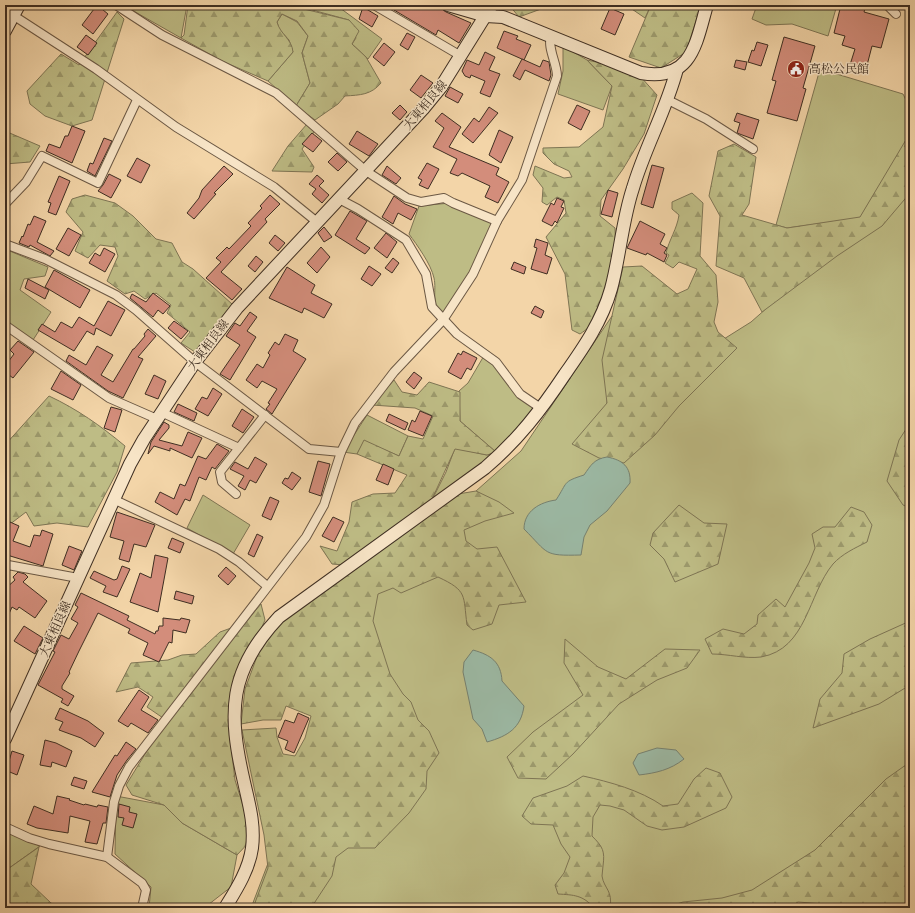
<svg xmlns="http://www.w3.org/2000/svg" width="915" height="913" viewBox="0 0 915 913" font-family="Alegreya,'Noto Serif JP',serif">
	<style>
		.green { fill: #bebc85; stroke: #7e7554 }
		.forest { fill: url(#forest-firs); stroke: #7e7554 }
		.water { fill: #9cb9a4; stroke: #768170 }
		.building { fill: #d38d7b; stroke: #3e2e22 }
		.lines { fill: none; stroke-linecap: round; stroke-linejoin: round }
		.street-casing { stroke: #6b5844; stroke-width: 10 }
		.secondary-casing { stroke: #3e2e22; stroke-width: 14 }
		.street { stroke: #f7e4c6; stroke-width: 8 }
		.secondary { stroke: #f7e4c6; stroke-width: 12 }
		.labels { text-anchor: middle; stroke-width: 3; stroke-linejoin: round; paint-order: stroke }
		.poi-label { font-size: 12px; fill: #3e2e22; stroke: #f7e4c6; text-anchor: start }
		.street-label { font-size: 12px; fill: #3e2e22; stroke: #f7e4c6 }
	</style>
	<defs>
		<pattern id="forest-firs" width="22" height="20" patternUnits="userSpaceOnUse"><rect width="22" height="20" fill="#bebc85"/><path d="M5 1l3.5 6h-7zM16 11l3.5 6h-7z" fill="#9c996c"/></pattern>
	</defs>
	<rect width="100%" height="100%" fill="#f3d5a8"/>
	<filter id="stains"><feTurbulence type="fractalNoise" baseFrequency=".005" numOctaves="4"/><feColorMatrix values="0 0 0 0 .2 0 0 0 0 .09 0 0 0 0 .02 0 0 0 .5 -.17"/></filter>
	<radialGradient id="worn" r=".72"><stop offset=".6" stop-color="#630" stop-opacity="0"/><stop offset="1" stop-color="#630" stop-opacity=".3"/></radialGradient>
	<!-- green -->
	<g class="green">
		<path d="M123,5H187L181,38Z"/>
		<path d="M305,5H336L382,39L368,59L352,44L356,38L349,20L305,8Z"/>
		<path d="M626,5H651L645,18Z"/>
		<path d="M757,5H837L828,36L792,24L766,25L752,19Z"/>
		<path d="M906,5H910V866L847,907L797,901L783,908H251L374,585L415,551L504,508L476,491L521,451L612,316L607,403L625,401L751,322L793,285L859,231L873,196L860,218L787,228L776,225L820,69L903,94L906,100Z"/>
		<path d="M282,14L297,22L308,36L302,53L310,83L296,106L268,81L293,52L289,40L279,29L277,22Z"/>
		<path d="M563,46L587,60L612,86L603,110L558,94L563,71Z"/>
		<path d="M450,203L497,221L472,272L443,313C430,305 437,291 434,278C431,264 417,245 409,234L419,206Z"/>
		<path d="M5,249L48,267L45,276L24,279L20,290L51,312L33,340L5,323Z"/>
		<path d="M485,354L540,409L494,458L427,510L446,472L455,448L487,455L496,452L460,421L459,391L468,383Z"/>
		<path d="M367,415L408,436L399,456L364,441L357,454L343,452Z"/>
		<path d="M203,495L250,525L233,554L187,528Z"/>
		<path d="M116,796L164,805L182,823L237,855L231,887L204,908H149L151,887L115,854Z"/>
		<path d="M5,831L40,846L5,871Z"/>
	</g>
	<!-- forest -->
	<g class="forest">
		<path d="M188,5H304V9L349,20L359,31L352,44L366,57L381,83C371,95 360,95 345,96L338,104L315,120L296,106L310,83L302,53L308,36L297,21L282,14L277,22C280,34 292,39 293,52L268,81L222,61L181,38L184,35Z"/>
		<path d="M509,5H552L519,17Z"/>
		<path d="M651,5H701L686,52L661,68L629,57Z"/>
		<path d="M117,12L124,19L92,120L72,126L45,116L30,104L27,91L61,54L79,65Z"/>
		<path d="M587,60L605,64L640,76L657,95L644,134L623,169L601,200L600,216L615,228C617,254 605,305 590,326C587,329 583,332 580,334L572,330L565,274L546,237L566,213L564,200L557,197L547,205L542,202L543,188L533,175L535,166L564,178L572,177L569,171L554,164L543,153V148L579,147L603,127L612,86Z"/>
		<path d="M307,124L314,132L302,149L314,167L312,172L272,171L288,146Z"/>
		<path d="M5,131L40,146L30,162L5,164Z"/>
		<path d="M910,133V193L882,226L837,256L762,312L744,278L716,266L720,216L709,196L718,151L734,144L756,157L749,204L742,215L787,228L860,217Z"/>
		<path d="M692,193L703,203L700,256L716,275L718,302L714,322L718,332L737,348L679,406L655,435L624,463L599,458L572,444L607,403L602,360L623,267L642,266L677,294L688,289L697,269L679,262L673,268L665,263L669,255L666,253C669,240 677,229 679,215L672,209V202Z"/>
		<path d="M85,195L115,203L133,216L156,239L172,243L182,262L193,269L232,304C226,320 226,313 217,323C209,332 204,343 195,352L181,343L190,332L167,313L171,305L156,293L145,299L134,291L125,294L107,281L118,256L115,247L100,245L88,258L75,251L83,232L66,212L72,199Z"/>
		<path d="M394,380L402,392L417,395L429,382L460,392V421L496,452L487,455L455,449L427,510L446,496L476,491L499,502L514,513L485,521L464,530L466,541L477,549L497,547L526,602L499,605L492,624L473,630L467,625C463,595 468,591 438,577L401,593L393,588L378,594L373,621L390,674L403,694L411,702L418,720L429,731L439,753L427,771L426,789L409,813L375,848H348L336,857L332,876L311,908H253L268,868L264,835L242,730L276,728L277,737L283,754L295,756L305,738L311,716L286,706L281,720H263L241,724L245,689L262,643L287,615L344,565L332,564L320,546L337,551L349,522L352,502L373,494L395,493L407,475L357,454L364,440L399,456L408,436L423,439L433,416L415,408L372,405Z"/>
		<path d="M49,396C77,409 101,426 125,446L117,472L88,527L57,523L34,526L26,512L5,528V445Z"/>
		<path d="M910,423V508L903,505L887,481L899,440Z"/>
		<path d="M679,505L704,523L727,524L718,564L675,582L664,559L650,545L653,533Z"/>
		<path d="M851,507L864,512L872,525L867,542C855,548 842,554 833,564C808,594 807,649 761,657C745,659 728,654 712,654L705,639L723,629L744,634L757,624L758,615L776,599L785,607L809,563L815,548L812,534L823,527H835Z"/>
		<path d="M261,604L265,620L243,669L228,720L235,780L253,838L237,855L182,823L164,805L132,795L126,785L166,720L147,707L153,697L138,687L116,692L131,663L168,660L182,655L196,654L220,632L245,623Z"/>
		<path d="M910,621V685L879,704L813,728L820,699L842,673L844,654L870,639Z"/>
		<path d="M565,639L598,667L626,679L665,649L700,650L687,668L657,680L619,704L573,754L546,779L518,778L507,757L533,732L583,695L564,663Z"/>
		<path d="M910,762V904L906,908H875L798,902L789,908H664L683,902L722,898L752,890L815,850L886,779Z"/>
		<path d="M706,768L720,773L732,797L726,808L684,827L662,830L647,826L624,810L610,806L600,805L593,817L592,836C603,847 605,851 603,866C603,869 602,873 602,876C604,889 613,890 610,908H594C583,895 574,895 558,894L555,885L564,873L570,857L561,844L553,825L531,824L522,816L533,798L567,786L583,776C610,782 640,790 663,806L678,804L694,779Z"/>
		<path d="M39,847L31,884L51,903L60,908H5V871Z"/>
	</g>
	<!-- water -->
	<g class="water">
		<path d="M607,457C623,460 631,467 630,483L607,511L590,525L584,537L581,555C543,556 549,554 524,529C524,511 540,502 556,500C568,482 562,482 584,475C591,465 594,459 607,457Z"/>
		<path d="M473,650C491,655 501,662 502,681L524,706C521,728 508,736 487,742L482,729L473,719L463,672L464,662Z"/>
		<path d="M657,748L676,750L684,759C670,770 656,773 639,775L633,763L638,754Z"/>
	</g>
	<!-- building -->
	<g class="building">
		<path d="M97,5L108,14L93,34L82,25Z"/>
		<path d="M396,5H432L438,8L439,7L446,12L471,23L459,43L438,30L436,35L394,10Z"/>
		<path d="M841,5H866L864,12L889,19L881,48L872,46L865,73L849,68L855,49L842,45L845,36L834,33Z"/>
		<path d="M363,7L378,16L372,27L359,19Z"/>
		<path d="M610,8L624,14L615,35L601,29Z"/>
		<path d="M504,31L518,36L516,39L531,45L524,60L497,48Z"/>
		<path d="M407,33L415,37L408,50L400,45Z"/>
		<path d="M86,35L97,43L88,55L77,47Z"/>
		<path d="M784,37L815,46L803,88L806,89L797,121L767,113L776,81L772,80Z"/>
		<path d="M757,42L768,45L761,66L748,62L752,50L754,51Z"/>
		<path d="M384,43L395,52L384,66L373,57Z"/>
		<path d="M485,52L495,57L489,70L500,74L490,97L480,93L485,81L471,75L470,78L465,76L462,71L467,60L479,65Z"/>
		<path d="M522,59L540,67L543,60L549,62L551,75L549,81L525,70L520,80L513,76Z"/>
		<path d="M736,60L747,62L745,70L734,67Z"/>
		<path d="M421,75L433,83L421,98L410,90Z"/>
		<path d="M450,87L463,94L458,103L445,96Z"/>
		<path d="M400,105L407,112L400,120L392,113Z"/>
		<path d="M577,105L590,111L581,130L568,123Z"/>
		<path d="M489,107L498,113L473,143L462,134L474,118L479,122Z"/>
		<path d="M442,113L461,127L449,147L499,168L496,175L509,182L498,203L485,197L490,186L462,173L458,176L450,173L457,159L433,147L444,128L435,121Z"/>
		<path d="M737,113L759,120L753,139L737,133L740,123L734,121Z"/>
		<path d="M72,126L85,131L72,163L46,151L49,144L60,148L65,136H68Z"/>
		<path d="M499,130L513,137L501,163L489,155Z"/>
		<path d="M357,131L378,144L369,156L349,144Z"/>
		<path d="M312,133L322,141L313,152L302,144Z"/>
		<path d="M104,138L112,141L95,176L87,171L90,163L93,164Z"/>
		<path d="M337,153L347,162L338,171L328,162Z"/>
		<path d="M137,158L150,165L141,183L127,176Z"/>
		<path d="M427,163L439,169L428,189L419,185L422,180L418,178Z"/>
		<path d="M652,165L664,168L653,208L641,204Z"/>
		<path d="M224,166L233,174L214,193L216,194L194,219L187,213L199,198L202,190Z"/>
		<path d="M387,166L401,178L396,184L382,175Z"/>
		<path d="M109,174L121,180L111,198L98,191L103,185Z"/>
		<path d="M317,175L324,181L319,186L329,195L322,203L312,194L316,189L309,184Z"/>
		<path d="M59,176L70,181L56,215L48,212L51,203L48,202Z"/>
		<path d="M608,190L618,193L612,217L601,214Z"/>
		<path d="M270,195L280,204L265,219L267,222L221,272L242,289L232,300L206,278L221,262L216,258L227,247L229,249L251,226L248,223L262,208L260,206Z"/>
		<path d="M394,196L405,204L417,209L411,220L398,213L393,224L382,217Z"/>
		<path d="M557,198L564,201L561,207L564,208L557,223L555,221L552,226L542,221L551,203L554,205Z"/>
		<path d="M350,211L367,221L356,239L370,248L365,254L335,235Z"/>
		<path d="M34,216L46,221L37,242L54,251L50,256L30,245L29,247L19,243L22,236L23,237L28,224L30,225Z"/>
		<path d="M640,221L665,234L660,244L667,248L664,253L667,255L664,262L647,253L646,255L627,248Z"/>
		<path d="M324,227L332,237L324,242L318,233Z"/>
		<path d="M68,228L81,235L69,256L56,249Z"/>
		<path d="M386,233L397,242L387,258L374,248Z"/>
		<path d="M275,235L285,243L278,251L269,243Z"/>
		<path d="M536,239L548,243L545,255L552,258L547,274L531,269L537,248L534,247Z"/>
		<path d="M321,247L330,257L317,273L307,263Z"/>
		<path d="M104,248L115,254L105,272L89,263L95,253L100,256Z"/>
		<path d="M256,256L263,262L255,272L248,266Z"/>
		<path d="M393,258L399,263L392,273L385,268Z"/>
		<path d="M514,262L526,267L524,274L511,269Z"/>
		<path d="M369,266L381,274L372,286L361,279Z"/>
		<path d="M287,267L315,285L311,293L332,304L324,318L304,308L302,313L269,298Z"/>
		<path d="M54,270L90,290L80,308L45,287Z"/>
		<path d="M28,279L49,290L45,299L25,288Z"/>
		<path d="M153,293L170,306L163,314L158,310L153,317L130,298L132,294L146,302Z"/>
		<path d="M108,301L125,310L111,336L96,328L94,335L87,331L74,351L38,330L42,324L55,332L61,322L72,328L79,317L94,326Z"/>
		<path d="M535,306L544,311L541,318L531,313Z"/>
		<path d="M250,312L257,317L247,331L256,337L230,380L220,374L240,345L226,336L235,323L240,326Z"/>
		<path d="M174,321L188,331L181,339L168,328Z"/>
		<path d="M148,329L156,336L138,357L143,359L123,398L108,391L66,361L69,355L86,365L97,346L113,355L101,375L113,382L133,349H134L145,336L144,334Z"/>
		<path d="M285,334L298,340L293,351L306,359L272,414L266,409L270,404L268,403L277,389L262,381L257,388L246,380L257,364L263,368L270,355L268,353L275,342L279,345Z"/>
		<path d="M18,341L34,352L13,378L5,372V366L14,354L10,350Z"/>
		<path d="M463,351L477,358L471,370L467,368L461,379L448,372L458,353L461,355Z"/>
		<path d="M61,371L81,385L73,400L51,389Z"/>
		<path d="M414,372L422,378L414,389L406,382Z"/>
		<path d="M154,375L166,381L158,399L145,394Z"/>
		<path d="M213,388L222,394L208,416L195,409L202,397L207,399Z"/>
		<path d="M178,404L197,413L194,421L174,412Z"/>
		<path d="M111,407L122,410L115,432L104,428Z"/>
		<path d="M242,409L254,417L243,433L232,426Z"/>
		<path d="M420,411L432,416L423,436L408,430L412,420L415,422Z"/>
		<path d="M389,414L408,423L405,430L386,421Z"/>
		<path d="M164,422L169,425V428L159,440L182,446L188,432L202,438L192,458L170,448V451L154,446L148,454L151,442Z"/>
		<path d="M217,444L229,451L215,469L212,467L206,480L199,477L190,501L185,499L177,515L155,502L160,492L174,499L180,484L185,486L198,456L206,459Z"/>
		<path d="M255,457L267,464L256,483L250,480L245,490L238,486L244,476L230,469L235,462L248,469Z"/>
		<path d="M318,461L330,464L321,496L309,492Z"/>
		<path d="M383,464L394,469L388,485L376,480Z"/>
		<path d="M292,472L301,478L292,490L282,483L285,478L288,479Z"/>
		<path d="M270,497L279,501L271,520L262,516Z"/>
		<path d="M117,512L155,525L146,547L134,544L129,562L119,559L124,541L110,537Z"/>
		<path d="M333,517L344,522L334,542L322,536Z"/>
		<path d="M10,522L19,526L13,541L30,547L34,535L40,536L42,530L53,534L43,566L7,555L5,559V535Z"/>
		<path d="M257,534L263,537L254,557L248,554Z"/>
		<path d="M172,538L184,543L180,553L168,548Z"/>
		<path d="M69,546L82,551L74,570L62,565Z"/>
		<path d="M155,555L168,558L158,612L130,602L140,573L151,578Z"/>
		<path d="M122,566L130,569L117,597L103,592L106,586L90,578L94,571L114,580L117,579Z"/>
		<path d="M226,567L236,576L228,585L218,576Z"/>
		<path d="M18,572L25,574L28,577L23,582L47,601L35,618L19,607L17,610L12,607L5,623V589L15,580L13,577Z"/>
		<path d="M176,591L194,596L192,604L174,599Z"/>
		<path d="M81,593L129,616L127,620L155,634L156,631H158L159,626H163V618L180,620L181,618L190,620L186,633L173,630L172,643L169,642L159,662L143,655L148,643L128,633L130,629L98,613L79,651L69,672L70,673L62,686V689L74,696L68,706L61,702L63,699L38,685L55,652L53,651L61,635L69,639L78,623L71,619L78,607L75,605Z"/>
		<path d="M24,626L43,638L35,654L14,641Z"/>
		<path d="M139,690L149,697L141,710L158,720L148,733L131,723L128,727L118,721Z"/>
		<path d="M60,708L88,721L104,733L95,747L81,738L59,730L63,722L55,719Z"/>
		<path d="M298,713L309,718L294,753L285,749L288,741L278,737L285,720L294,723Z"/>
		<path d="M45,740L56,743L72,751L66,767L52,762L51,767L40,765Z"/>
		<path d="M126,742L136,749L127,760L117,775L110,797L92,792L115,755L117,756Z"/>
		<path d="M12,751L24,755L17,775L5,770V760L9,761Z"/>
		<path d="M74,777L87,781L84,789L71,785Z"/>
		<path d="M57,796L70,799L69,800L84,805L85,804L97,807L98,805L108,807L106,823H103L97,844L85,842L90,821L70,816L68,833L37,828L27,824L34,806L53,814Z"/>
		<path d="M119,804L130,807L129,812L137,814L133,828L122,825L124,818L118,817Z"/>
	</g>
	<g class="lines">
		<defs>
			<g id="street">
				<path d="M116,5L162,35L276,93L366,171L407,198L421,202L444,198L453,203L497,221"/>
				<path d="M374,5L461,56"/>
				<path d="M887,5L896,14"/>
				<path d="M5,10L96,69L176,127L274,187L317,222"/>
				<path d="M668,100L706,119L753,149"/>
				<path d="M339,199L358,209L406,240L426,274L432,307L457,334L496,362L520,394L542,409"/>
				<path d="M5,204L26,182L42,156L98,183L137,100"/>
				<path d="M5,244L45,259L116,295L136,310L195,362L309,449L341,452"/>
				<path d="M5,325L109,398L157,419"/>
				<path d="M161,412L239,448"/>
				<path d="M236,494L222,482L220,472L265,415"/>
				<path d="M113,499L219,549L239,562L267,586"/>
				<path d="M5,570L8,565L78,578"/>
				<path d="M5,827L29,838L49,844L107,857L142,883L146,890L142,908"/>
				<path d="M107,857L114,802L119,786L129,767L306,537L324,505L341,452L355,423L394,372L443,320L473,274L497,221L522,180L557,76C557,63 547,48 551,36"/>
			</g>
			<g id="secondary">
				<path d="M448,5L486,16L503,17L641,73C692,82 696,43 707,5"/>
				<path d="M5,31L19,5"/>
				<path d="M5,739L130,464L144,439L195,362L237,308L423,109L441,87L492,5"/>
				<path d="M225,908C236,890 249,870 252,848C255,825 249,804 244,782C228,713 228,671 279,617L485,468C518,440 541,410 565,374C584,347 602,321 611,289C620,256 622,221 633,188C645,147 666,111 677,69"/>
			</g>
		</defs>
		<!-- street casing -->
		<use href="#street" class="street-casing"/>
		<!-- secondary casing -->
		<use href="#secondary" class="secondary-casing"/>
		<!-- street -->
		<use href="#street" class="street"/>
		<!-- secondary -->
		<use href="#secondary" class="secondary"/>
	</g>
	<!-- icons -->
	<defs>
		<symbol id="civic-disc" viewBox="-11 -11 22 22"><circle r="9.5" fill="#8f2418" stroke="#f7e4c6"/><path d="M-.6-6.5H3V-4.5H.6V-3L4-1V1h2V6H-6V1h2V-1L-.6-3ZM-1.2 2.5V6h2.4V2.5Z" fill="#fff"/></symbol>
	</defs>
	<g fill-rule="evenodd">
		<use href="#civic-disc" x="786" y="59" width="20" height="20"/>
	</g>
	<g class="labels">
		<!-- poi labels -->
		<g class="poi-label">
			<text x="809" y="73">高松公民館</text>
		</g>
		<!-- street labels -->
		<g class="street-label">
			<text transform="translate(425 105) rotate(-50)" y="4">大東相良線</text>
			<text transform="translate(208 345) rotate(-53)" y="4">大東相良線</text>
			<text transform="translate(55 629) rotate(-66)" y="4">大東相良線</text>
		</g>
	</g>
	<!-- margin -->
	<rect width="915" height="913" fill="none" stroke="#f3d5a8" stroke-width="20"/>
	<rect x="6" y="6" width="903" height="901" fill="none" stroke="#3e2e22" stroke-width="2"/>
	<rect x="10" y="10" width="895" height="893" fill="none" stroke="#3e2e22"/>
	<rect width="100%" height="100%" filter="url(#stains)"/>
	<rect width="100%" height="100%" fill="url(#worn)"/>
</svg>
